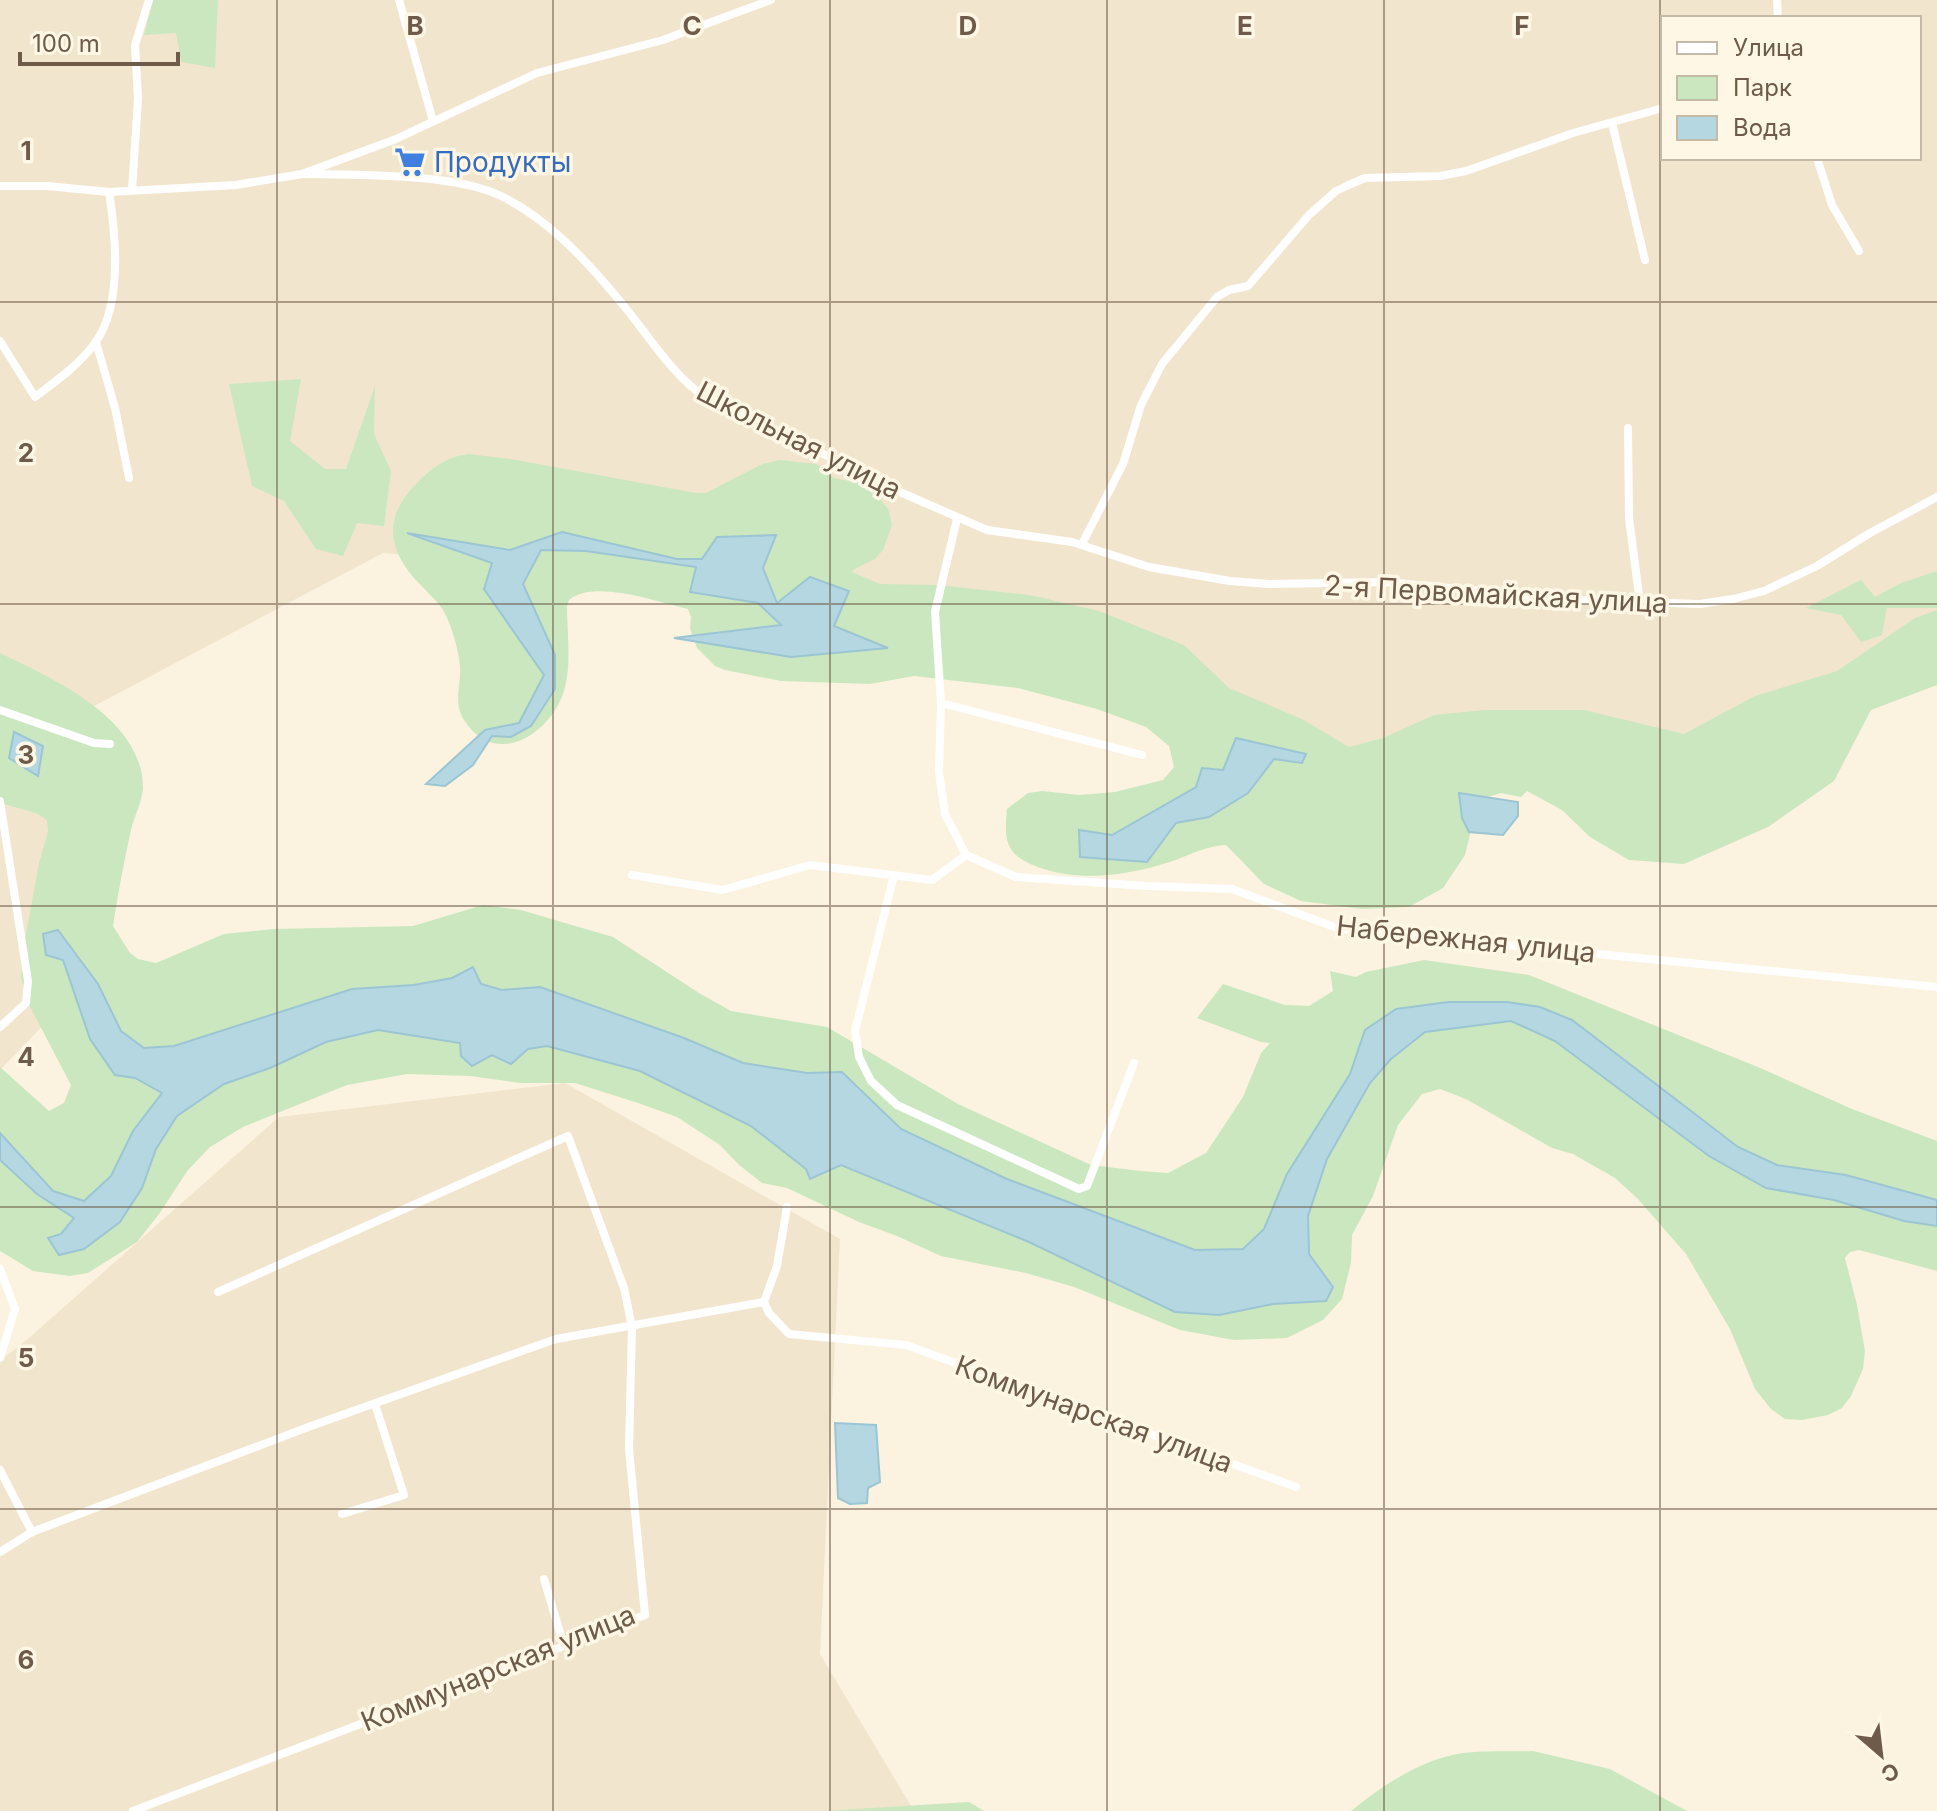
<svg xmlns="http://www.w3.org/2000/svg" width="1937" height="1811" viewBox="0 0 1937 1811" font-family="Inter,sans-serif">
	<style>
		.residential { fill: #f2e5ce; fill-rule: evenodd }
		.green { fill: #cbe7bf }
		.water { fill: #b5d7e2; stroke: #9cc5d4; stroke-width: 2 }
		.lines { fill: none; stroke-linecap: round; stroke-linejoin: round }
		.minor { stroke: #fff; stroke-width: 8 }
		.grid { fill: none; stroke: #6f5b49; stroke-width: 2; stroke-opacity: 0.55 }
		.labels { text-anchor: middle; stroke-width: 7; stroke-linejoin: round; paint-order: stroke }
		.shop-label { font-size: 28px; fill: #366cbe; stroke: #fef7e5; text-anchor: start }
		.street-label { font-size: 28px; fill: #6f5b49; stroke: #fef7e5 }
		.grid-label { font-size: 26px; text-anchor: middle; font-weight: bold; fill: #6f5b49; stroke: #fef7e5; stroke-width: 7; stroke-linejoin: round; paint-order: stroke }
	</style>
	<rect width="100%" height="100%" fill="#fbf3df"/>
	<!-- residential -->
	<g class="residential">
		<path d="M0,0H1937V649L1663,809L1483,737L1328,811L1212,729L782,588L383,553L81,713L101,966L0,1070ZM1663,18H1919V158H1663Z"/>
		<path d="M565,1083L840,1239L820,1654L914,1811H0V1360L21,1345L279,1117Z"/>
	</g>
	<!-- green -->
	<g class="green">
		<path d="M153,0H218L215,68L181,62L176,33L144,35Z"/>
		<path d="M301,379L290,441L325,469H346L375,386L374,434L391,471L384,526L357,523L343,556L316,549L284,501L252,486L229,384Z"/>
		<path d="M469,454L511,459L696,493H706L762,464L780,460L816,464L834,478L869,485L888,509L892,525L883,550L875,559L853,570L852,572L880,584L939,585L1030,595L1099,611L1184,645L1229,688L1302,719L1349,747L1383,738L1434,715L1484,710H1584L1684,734L1755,696L1837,671L1915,618L1937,610V685L1871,710L1834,781L1768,827L1684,864L1629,860L1590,837L1562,810L1527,791L1521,797L1501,793L1474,801L1473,823L1465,855L1443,888L1409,907L1362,909L1301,901L1264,884L1226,845C1209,845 1189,855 1173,861C1130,875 1081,883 1038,867C1005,855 1004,841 1007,809L1028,793L1042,791L1079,795L1115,792L1163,780L1174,767L1169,746L1146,727L1097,709L1018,688L914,676L870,684L781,681L725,670L715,666L697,648L690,629L691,617L688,609C657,602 594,579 569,600L567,606C567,634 572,664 564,691C550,735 495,769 464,720C453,702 461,687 460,667C459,652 454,635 448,620C441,602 427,593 414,578C385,544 386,514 417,483C431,468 448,456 469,454Z"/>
		<path d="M1937,571V608H1887L1882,635L1861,642L1841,615L1806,608L1861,580L1875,597L1901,583Z"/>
		<path d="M0,653C54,679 144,719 143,789C142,802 134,817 131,830C124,862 118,893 113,926L130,953L138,959L156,963L224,934L273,929L413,926L483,905L521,910L613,937L699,993L731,1011L827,1027L958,1104L1091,1165L1141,1171L1168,1173L1206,1153L1243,1097L1261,1053L1270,1043L1261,1042L1197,1018L1223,984L1285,1005L1309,1006L1333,991L1330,971L1356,977L1366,972L1424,960L1529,975L1758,1067L1852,1109L1937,1141V1271L1859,1250L1850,1252L1845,1258L1857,1305L1865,1351L1863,1369L1851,1396L1842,1408L1828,1415L1802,1420L1785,1419L1771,1409L1755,1389L1730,1329L1686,1254L1638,1199L1615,1178L1573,1154L1552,1148L1466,1099L1440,1089L1422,1094L1398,1125L1373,1196L1352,1235L1351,1263L1342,1299L1323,1320L1287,1338L1234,1340L1180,1330L1074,1287L1026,1273L941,1256L897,1236L859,1222L787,1188L762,1183L738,1164L720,1145L677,1117L638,1103L575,1083H520L470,1076L407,1074L347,1085L243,1127L210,1147L188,1170L159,1214L137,1242L88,1273L70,1276L33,1271L0,1251V1067L49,1111L64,1103L71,1085L27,1001L21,977L25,939L39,863L48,832L47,820L36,813L0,803Z"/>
		<path d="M1533,1751L1610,1769L1687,1811H1351C1382,1786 1417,1762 1457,1754C1480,1750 1508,1752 1533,1751Z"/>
		<path d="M969,1802L984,1811H823Z"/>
	</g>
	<!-- water -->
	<g class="water">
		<path d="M562,532L677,559H702L717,537L776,535L763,568L777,603L810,577L849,591L834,626L888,648L791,657L674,638L781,625L758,603L690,592L696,567L586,551L541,550L523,584L555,655V689L531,726L511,737L492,736L473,765L445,786L426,784L485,730L519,723L544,675L484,589L492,563L407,533L510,550Z"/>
		<path d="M14,732L43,746L38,776L9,758Z"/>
		<path d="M1236,738L1306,754L1302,763L1274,759L1248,793L1209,817L1176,823L1147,862L1080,857L1079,830L1112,835L1196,787L1202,768L1223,770Z"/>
		<path d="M1459,793L1518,802V816L1503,835L1469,832L1462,818Z"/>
		<path d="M58,930L98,984L121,1031L144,1048L174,1046L352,989L414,985L452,978L473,967L481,984L502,990L540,987L684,1038L743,1063L807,1073L842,1072L901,1129L1007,1179L1195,1250L1243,1249L1264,1229L1287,1174L1350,1074L1365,1030L1396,1009L1448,1002H1507L1540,1007L1572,1020L1738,1147L1777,1165L1846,1175L1937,1200V1226L1904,1221L1834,1200L1766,1188L1709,1156L1555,1041L1511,1021L1425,1032L1391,1059L1370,1083L1327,1159L1308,1216L1309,1254L1333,1287L1326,1301L1273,1304L1219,1315L1175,1312L1029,1242L841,1165L810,1179L806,1169L751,1126L640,1071L547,1046L528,1049L511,1064L492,1055L472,1066L461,1056L460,1043L378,1030L326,1042L270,1068L224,1084L177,1116L156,1149L142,1188L120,1222L84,1249L59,1255L48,1238L61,1234L74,1218L37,1194L0,1160V1133L53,1191L84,1201L111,1176L133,1131L162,1093L135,1078L115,1075L90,1039L63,960L46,955L43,934Z"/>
		<path d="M835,1423L876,1425L880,1482L868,1488L867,1503L850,1504L838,1498Z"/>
	</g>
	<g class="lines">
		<!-- minor -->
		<g class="minor">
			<path d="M399,0L433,121"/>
			<path d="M1777,0L1778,18"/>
			<path d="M1612,123L1645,260"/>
			<path d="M1817,158L1832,205L1859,251"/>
			<path d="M302,174C356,175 454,173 501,196C548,219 586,260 619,300C644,329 668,369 698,392L900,492L987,530L1072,542L1149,567L1230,581L1269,584L1386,582L1577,600L1700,604L1733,599L1764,591L1817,566L1870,533L1937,497"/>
			<path d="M0,186H47L109,192L236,185L302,174L396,139L537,73L663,40L771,0"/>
			<path d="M132,190L138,98L135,45L149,0"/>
			<path d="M0,341L35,397C56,381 79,365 95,343C123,305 116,236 109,192"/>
			<path d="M96,342L115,408L129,478"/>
			<path d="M1628,428L1629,518L1640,603"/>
			<path d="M957,519L935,612L941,703L939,772L945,814L966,855L1016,877L1147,886L1232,889L1340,929L1937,987"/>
			<path d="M1082,544L1123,464L1141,405L1162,364L1217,297L1229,290L1248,286L1309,215L1336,191L1351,184L1365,178L1440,176L1466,171L1573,133L1663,108"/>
			<path d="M941,703L1142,755"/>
			<path d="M0,710L94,743L110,744"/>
			<path d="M0,801L28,981L26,1003L0,1027"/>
			<path d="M632,875L723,890L810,865L932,880L966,855"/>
			<path d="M894,875L855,1031L859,1057L871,1081L897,1105L1079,1189L1087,1186L1134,1063"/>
			<path d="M0,1269L15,1309L0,1358"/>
			<path d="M764,1302L769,1313L789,1334L906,1345L1296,1487"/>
			<path d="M0,1470L32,1532"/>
			<path d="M342,1514L404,1495L375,1404"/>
			<path d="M0,1552L32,1532L311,1426L556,1339L764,1302L777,1266L787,1207"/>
			<path d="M544,1579L564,1646"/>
			<path d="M133,1811L645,1615L629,1449L632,1327L624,1288L568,1136L218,1292"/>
		</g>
	</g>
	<!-- grid -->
	<path class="grid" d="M277,0V1811M553,0V1811M830,0V1811M1107,0V1811M1384,0V1811M1660,0V1811M0,302H1937M0,604H1937M0,906H1937M0,1207H1937M0,1509H1937"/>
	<!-- icons -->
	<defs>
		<symbol id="supermarket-bare" viewBox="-9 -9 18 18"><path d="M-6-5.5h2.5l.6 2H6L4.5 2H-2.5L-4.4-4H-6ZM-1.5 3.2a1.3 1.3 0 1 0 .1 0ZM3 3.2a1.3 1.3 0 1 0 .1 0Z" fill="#3f7fe0" stroke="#fef7e5" stroke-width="2.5" paint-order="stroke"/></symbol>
	</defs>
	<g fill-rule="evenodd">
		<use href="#supermarket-bare" x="388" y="140" width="44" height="44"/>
	</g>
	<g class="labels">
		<!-- shop labels -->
		<g class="shop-label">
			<text x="434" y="172">Продукты</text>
		</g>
		<!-- street labels -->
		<g class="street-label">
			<text transform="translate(799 440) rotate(27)" y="10">Школьная улица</text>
			<text transform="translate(1496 594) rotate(3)" y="10">2-я Первомайская улица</text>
			<text transform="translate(1466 939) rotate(6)" y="10">Набережная улица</text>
			<text transform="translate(1094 1414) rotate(20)" y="10">Коммунарская улица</text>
			<text transform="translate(498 1668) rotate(-22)" y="10">Коммунарская улица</text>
		</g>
	</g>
	<g class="grid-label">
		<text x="415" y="35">B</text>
		<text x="692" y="35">C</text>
		<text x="968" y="35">D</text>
		<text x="1245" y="35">E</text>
		<text x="1522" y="35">F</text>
		<text x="26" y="160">1</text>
		<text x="26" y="462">2</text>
		<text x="26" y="764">3</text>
		<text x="26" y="1066">4</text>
		<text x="26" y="1367">5</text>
		<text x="26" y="1669">6</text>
	</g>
	<!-- legend -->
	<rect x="1661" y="16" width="260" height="144" fill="#fef7e5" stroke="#c5b9a7" stroke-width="2"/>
	<rect x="1677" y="42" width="40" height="12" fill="#ffffff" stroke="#c5b9a7" stroke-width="2"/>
	<text x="1733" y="56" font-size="24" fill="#6f5b49">Улица</text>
	<rect x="1677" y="76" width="40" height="24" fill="#cbe7bf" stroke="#c5b9a7" stroke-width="2"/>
	<text x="1733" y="96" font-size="24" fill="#6f5b49">Парк</text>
	<rect x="1677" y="116" width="40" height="24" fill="#b5d7e2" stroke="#c5b9a7" stroke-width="2"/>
	<text x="1733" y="136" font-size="24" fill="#6f5b49">Вода</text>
	<!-- north arrow -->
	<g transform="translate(1881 1755) rotate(152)" stroke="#fef7e5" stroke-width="6" paint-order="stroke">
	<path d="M0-6L14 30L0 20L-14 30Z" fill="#6f5b49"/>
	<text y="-12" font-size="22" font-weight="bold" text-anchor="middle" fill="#6f5b49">С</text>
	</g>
	<!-- scale -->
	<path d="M20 52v12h158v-12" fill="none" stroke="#6f5b49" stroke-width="4"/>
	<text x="32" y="52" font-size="24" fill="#6f5b49" stroke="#fef7e5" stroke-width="6" paint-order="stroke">100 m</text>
</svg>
